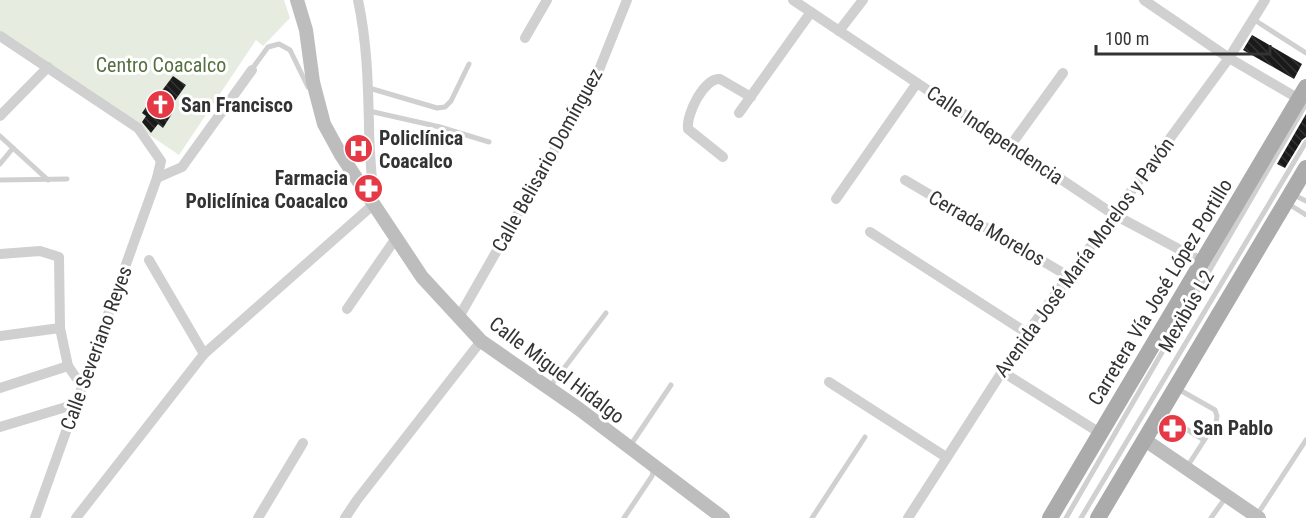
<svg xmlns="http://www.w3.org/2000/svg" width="1306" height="518" viewBox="0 0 1306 518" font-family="'Roboto Condensed',sans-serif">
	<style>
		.park { fill: #e6ecdf }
		.building { fill: url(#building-back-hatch) }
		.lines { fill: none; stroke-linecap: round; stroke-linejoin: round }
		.lane { stroke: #d0d0d0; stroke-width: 5 }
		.street { stroke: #d0d0d0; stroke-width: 10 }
		.secondary { stroke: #bdbdbd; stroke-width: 14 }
		.primary { stroke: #ababab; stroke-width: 16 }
		.labels { text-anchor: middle; stroke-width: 6; stroke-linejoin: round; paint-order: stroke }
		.park-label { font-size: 20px; fill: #56703f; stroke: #fff }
		.poi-label { font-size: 20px; font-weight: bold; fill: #333; stroke: #fff; text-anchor: start }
		.street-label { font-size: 20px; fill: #333; stroke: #fff }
	</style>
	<defs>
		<pattern id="building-back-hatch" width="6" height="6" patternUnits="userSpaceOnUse" patternTransform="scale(1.5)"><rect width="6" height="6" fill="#1a1a1a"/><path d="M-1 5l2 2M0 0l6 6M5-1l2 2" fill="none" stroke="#333"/></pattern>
	</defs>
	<rect width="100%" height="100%" fill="#fff"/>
	<!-- park -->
	<path class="park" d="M0,0H284L290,18L263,46L256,40L179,155L0,33Z"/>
	<!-- building -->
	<g class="building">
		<path d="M1252,35L1302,64L1294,79L1243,50Z"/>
		<path d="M173,76L186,85L169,109L173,112L163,128L158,124L151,133L142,122L146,116L142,113L152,98L155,100Z"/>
		<path d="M1306,114V137L1302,140L1285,168L1277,164Z"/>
	</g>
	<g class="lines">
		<!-- lane -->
		<g class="lane">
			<path d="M1253,19L1306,53"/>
			<path d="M252,69L268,47L279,44L290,50L308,87"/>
			<path d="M369,88L437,108L445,107L451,101L469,64"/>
			<path d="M369,111L440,127L489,142"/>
			<path d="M0,136L48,180"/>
			<path d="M0,164L13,148"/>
			<path d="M0,180L67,179"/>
			<path d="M1294,195L1306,201"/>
			<path d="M1287,203L1306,215"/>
			<path d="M549,388L606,313"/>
			<path d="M1178,389L1215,410L1217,416L1216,422L1187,467"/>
			<path d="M1162,414L1204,440"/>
			<path d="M630,446L671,385"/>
			<path d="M1257,515L1306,440"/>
			<path d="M624,518L652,476L654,468"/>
			<path d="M812,518L865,437"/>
			<path d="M1066,518L1306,104"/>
			<path d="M1081,518L1306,142"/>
			<path d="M1211,518L1226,497"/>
		</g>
		<!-- street -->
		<g class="street">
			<path d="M793,0L1113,214L1203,262"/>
			<path d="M1144,0L1229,58L1299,99"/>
			<path d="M839,31L863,0"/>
			<path d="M0,36L138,128L161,161L157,178L35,518"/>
			<path d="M525,38L547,0"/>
			<path d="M739,113L811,12"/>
			<path d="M0,116L48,67"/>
			<path d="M1011,145L1063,73"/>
			<path d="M723,157L688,129C686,114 704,78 720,79L751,97"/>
			<path d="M157,178L182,167L252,70"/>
			<path d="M905,180L1068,276"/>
			<path d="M836,199L917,83"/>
			<path d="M870,232L1027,333"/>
			<path d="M0,254L40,251L59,257L60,328L68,366L82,386"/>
			<path d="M149,260L204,354"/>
			<path d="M347,309L396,238"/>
			<path d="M459,317L597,75L627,0"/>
			<path d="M0,336L60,328"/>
			<path d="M1001,371L1100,433"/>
			<path d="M829,382L946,457"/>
			<path d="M0,388L68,366"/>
			<path d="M0,427L76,404"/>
			<path d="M76,518L204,354L374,204C372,177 369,151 369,125C368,82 367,42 358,0"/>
			<path d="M258,518L303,443"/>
			<path d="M345,518L357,500L481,341"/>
			<path d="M908,518L1027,333L1229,58L1265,0"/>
		</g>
		<!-- secondary -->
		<g class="secondary">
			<path d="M297,0L306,30L313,82L324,124L341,155L422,277L481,341L579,409L723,518"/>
			<path d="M1145,440L1259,518"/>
		</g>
		<!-- primary -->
		<g class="primary">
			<path d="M1050,518L1306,87"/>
			<path d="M1098,518L1306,168"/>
		</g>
	</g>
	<!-- icons -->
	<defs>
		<symbol id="church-disc" viewBox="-11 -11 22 22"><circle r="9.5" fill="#e63946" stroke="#fff"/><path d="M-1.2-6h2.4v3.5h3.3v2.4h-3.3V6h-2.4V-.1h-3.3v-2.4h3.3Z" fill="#fff"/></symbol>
		<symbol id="hospital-disc" viewBox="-11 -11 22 22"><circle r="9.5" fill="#e63946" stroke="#fff"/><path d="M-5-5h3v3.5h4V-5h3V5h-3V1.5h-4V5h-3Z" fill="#fff"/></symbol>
		<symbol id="pharmacy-disc" viewBox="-11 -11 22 22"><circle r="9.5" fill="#e63946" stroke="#fff"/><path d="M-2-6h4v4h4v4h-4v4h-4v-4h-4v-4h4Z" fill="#fff"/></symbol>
	</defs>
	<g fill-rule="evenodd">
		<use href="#church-disc" x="144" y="88" width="33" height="33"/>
		<use href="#hospital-disc" x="342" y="132" width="33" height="33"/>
		<use href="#pharmacy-disc" x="352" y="172" width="33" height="33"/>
		<use href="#pharmacy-disc" x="1156" y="412" width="33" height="33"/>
	</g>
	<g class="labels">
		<!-- park labels -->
		<g class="park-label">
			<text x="161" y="72">Centro Coacalco</text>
		</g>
		<!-- poi labels -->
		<g class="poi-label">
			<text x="181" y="112">San Francisco</text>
			<text x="379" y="145">Policlínica<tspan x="379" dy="23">Coacalco</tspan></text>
			<text x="348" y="185" text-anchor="end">Farmacia<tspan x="348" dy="23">Policlínica Coacalco</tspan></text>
			<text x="1193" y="435">San Pablo</text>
		</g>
		<!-- street labels -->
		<g class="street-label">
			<text transform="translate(995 135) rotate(34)" y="7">Calle Independencia</text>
			<text transform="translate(547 160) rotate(-61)" y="7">Calle Belisario Domínguez</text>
			<text transform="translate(987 228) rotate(30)" y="7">Cerrada Morelos</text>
			<text transform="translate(1084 257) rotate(-54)" y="7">Avenida José María Morelos y Pavón</text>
			<text transform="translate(1160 292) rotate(-59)" y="7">Carretera Vía José López Portillo</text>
			<text transform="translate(1186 311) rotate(-60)" y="7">Mexibús L2</text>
			<text transform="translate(96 348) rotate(-70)" y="7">Calle Severiano Reyes</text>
			<text transform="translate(557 370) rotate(37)" y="7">Calle Miguel Hidalgo</text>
		</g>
	</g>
	<!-- scale -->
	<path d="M1096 45v9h174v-9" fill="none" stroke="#333333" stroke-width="3"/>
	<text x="1105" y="45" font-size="18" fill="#333333" stroke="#ffffff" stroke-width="4.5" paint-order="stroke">100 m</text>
</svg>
